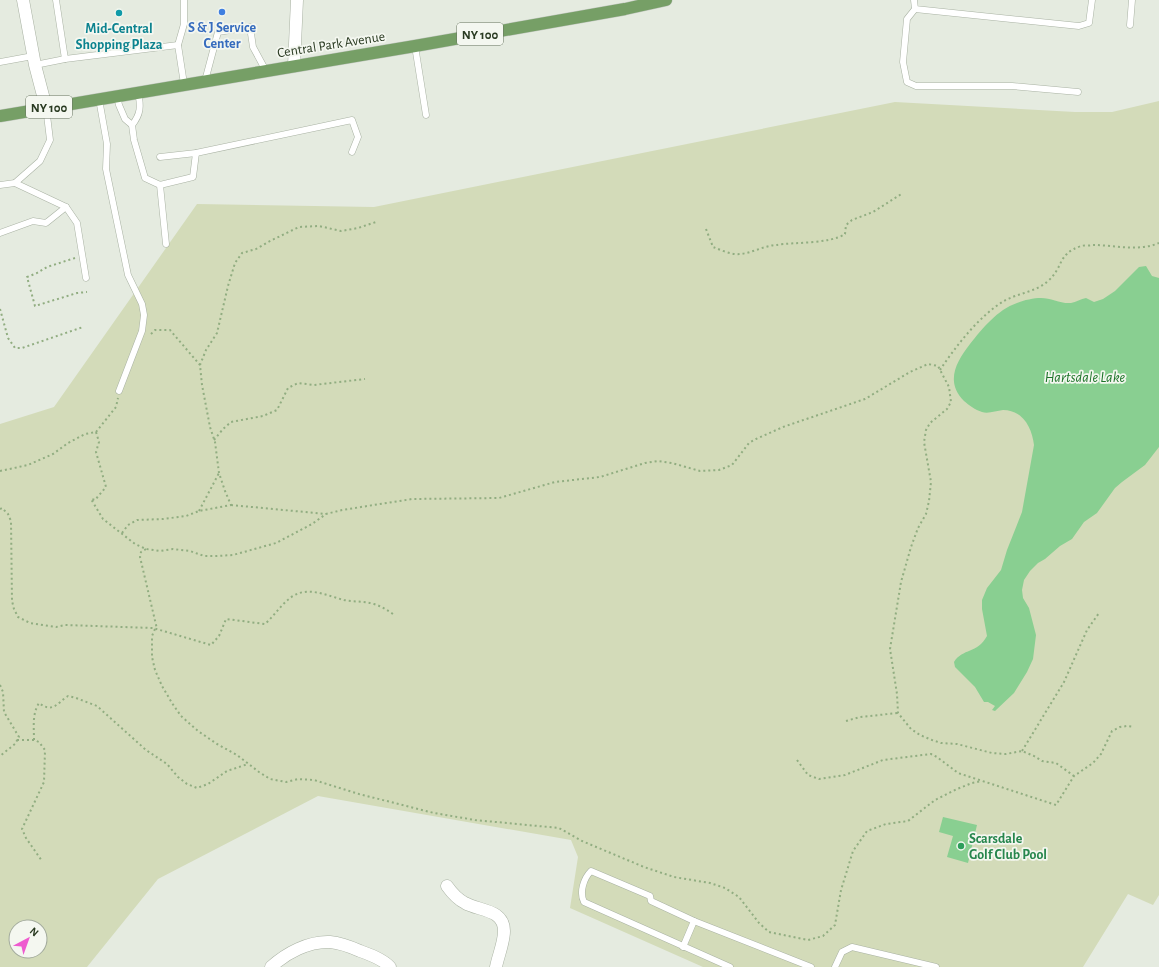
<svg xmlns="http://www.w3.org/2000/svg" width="1159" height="967" viewBox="0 0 1159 967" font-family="'Alegreya Sans',sans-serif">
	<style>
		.green { fill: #d3dbb9; fill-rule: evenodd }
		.water { fill: #89cf91 }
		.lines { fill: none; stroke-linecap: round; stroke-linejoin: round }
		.service-casing { stroke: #a9b2a3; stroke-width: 7 }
		.minor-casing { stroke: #a9b2a3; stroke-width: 13 }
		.primary-casing { stroke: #c3c8c1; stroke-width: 13 }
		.path { stroke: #91ad81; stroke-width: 2; stroke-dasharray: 2 3; stroke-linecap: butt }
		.service { stroke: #fff; stroke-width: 6 }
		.minor { stroke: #fff; stroke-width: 12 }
		.primary { stroke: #769f66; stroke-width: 12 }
		.shop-dot { fill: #3f7fe0; stroke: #f4f7f0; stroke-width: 1.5 }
		.culture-dot { fill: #0f9aa8; stroke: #f4f7f0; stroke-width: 1.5 }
		.leisure-dot { fill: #2e9e5b; stroke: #f4f7f0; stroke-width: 1.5 }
		.labels { text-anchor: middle; stroke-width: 3.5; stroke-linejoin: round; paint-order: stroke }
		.shield { fill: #f4f7f0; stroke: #66735f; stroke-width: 1 }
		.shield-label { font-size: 13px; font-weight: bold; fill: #293a21 }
		.shop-label { font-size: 14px; font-weight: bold; fill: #366cbe; stroke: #f4f7f0 }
		.culture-label { font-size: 14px; font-weight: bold; fill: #0d838f; stroke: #f4f7f0 }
		.street-label { font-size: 14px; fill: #293a21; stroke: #f4f7f0 }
		.leisure-label { font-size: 14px; font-weight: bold; fill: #27864d; stroke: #f4f7f0; text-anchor: start }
		.water-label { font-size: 15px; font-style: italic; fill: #1d7429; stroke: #f4f7f0 }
	</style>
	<rect width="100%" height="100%" fill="#e5ebe0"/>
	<!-- green -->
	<path class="green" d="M1159,101V895L1153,905L1128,894L1083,967H703L570,908L578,857L571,840L318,796L158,879L87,967H0V424L54,407L197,204L374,207L895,102L1075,112H1112ZM16,927H40V951H16Z"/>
	<!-- water -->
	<g class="water">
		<path d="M1146,266L1152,276L1159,278V447L1145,465L1122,482L1115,488L1097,513L1084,522L1072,539L1060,546L1045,559L1038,563L1030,571L1024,580L1022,590L1023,598L1029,608L1036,635L1033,659L1027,672L1014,693L995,711L992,710L995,706L988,702H984L975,687L955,667L954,662C963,648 977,654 987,636L982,609V600L987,588L1001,570L1007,550L1022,512L1034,445C1032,428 1023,410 1003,410C996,411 988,414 982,412C975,410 969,405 964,401C945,382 956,362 970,344C983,328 997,310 1017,303C1024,300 1034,298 1041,298C1051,298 1061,304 1071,303C1076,302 1081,299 1086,298L1094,302L1103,299L1115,291L1139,267Z"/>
		<path d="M943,817L977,825L968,863L947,857L953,836L939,832Z"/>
	</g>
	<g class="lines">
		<defs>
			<g id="service">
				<path d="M56,0L65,59"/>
				<path d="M184,0V24L178,45L184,84"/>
				<path d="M914,0L915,9L1079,26L1089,23L1092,0"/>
				<path d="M915,9L907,19L903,62L907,82L916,86H1012L1078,92"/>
				<path d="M1130,25L1132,0"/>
				<path d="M415,46L426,115"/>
				<path d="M0,62L33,56"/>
				<path d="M35,65L65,59L178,45"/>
				<path d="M205,81L218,32L250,27L253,47L266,71"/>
				<path d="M117,96L119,105L125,119L132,125L134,140L145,178L160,185L193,177L196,153"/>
				<path d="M99,99L107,144L106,169L128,275L142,304L144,315L142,331L119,391"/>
				<path d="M132,125C141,114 141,106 138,92"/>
				<path d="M160,157L196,153L352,120L358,137L352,152"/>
				<path d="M15,183L66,207L77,223L86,278"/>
				<path d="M0,185L15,183L40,161L50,140L46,107"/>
				<path d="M160,185L166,244"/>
				<path d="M0,233L33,221L46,223L66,207"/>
				<path d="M683,947L694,921"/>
				<path d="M730,967L584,902C579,892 584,878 591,871L650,896L651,901L694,921L811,967"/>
				<path d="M835,967L842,952L852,947L936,967"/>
			</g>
			<g id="minor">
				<path d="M23,0L35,65L46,107"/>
				<path d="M294,66L297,0"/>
				<path d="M447,886C452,893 457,899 465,903C479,911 504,909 504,931C504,943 498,956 496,967"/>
				<path d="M271,967C286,953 309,941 330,942C341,943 351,947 360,951C371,955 382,959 390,967"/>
			</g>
			<path id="primary" d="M0,116L415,46L625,9L666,0"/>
		</defs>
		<!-- service casing -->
		<use href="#service" class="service-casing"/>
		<!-- minor casing -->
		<use href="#minor" class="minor-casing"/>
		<!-- primary casing -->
		<use href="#primary" class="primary-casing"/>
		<!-- path -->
		<g class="path">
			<path d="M706,229L713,247C721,250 731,255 740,254C752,253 763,246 776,245C794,242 830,244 845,234L846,225L852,220L873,212L903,193"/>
			<path d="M75,258L47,267L37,273L27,277L35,306L77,293L87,292"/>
			<path d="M0,309L8,338L15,348H22L83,327"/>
			<path d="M151,334L155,330H170L200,365"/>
			<path d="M940,370C956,346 979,316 1004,301C1018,293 1036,292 1048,281C1064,267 1057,254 1081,246C1084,245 1089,246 1093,245C1114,245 1138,252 1159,243"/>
			<path d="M96,432L116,407L118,398"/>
			<path d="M214,440L223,429L231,422L263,416L277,410L288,388L298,383L314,385L365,379"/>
			<path d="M0,471L28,465L53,454L68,443L85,434L96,432L99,442L96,452L106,487L95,500L91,499L103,519L135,544L146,549L160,551L173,549L190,551L204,556H216L233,555L276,543L312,524L326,514L342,510L412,499L499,498L555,482L600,477L645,463L658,461L672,463L700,471L719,470L732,465L749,443L756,439L783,427L865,399L910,372L928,364L938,366L949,387L951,402L947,409L930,423L926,430L924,442L931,482L929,501L926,514L918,528L911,547L901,582L890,649L897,694L898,713L911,729L920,735L932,740L941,743L957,744L992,753L1006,754L1022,751L1034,756L1042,761L1056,763L1074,776"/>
			<path d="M231,505L326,514"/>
			<path d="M0,509L2,508L8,514L11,521L12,601L14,609L18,617L30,623L56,627L65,625L153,628L211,645L219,636L226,619L265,624C275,615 282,603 293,596C309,586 328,596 344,600C354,602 364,601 374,604C381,606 387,610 393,614"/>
			<path d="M199,511L219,473"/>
			<path d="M122,533L128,525L137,520L163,519L186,516L199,511L231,505L225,491L219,473L215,442L210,427L202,385L200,365L206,350L217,333L228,286L235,263L242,253L256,249L270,241L299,227L319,226L341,231L358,228L376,222"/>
			<path d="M146,549L141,552L140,557L157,629"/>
			<path d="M155,629L152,636V657L155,670L162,686L172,703L181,716L198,731L217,744L237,755L259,772L270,779L286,782L298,779L314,780L359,794L434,813L475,820L559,828L582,841L644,867L674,877L710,883L725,888L739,897L759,923L769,932L808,940L823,936L835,925L841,890L853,851L867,831L886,824L908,821L935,800L957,789L972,783L982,781"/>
			<path d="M0,685L3,692L4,712L19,737L15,744L0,756"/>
			<path d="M846,721L860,717L898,713"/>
			<path d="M17,740H34L39,742L45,750L44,782L22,829L26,838L42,861"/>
			<path d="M34,740C34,727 32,714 39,703C53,714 58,702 68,696L76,698L97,706L146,750L167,764L178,777L187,784L197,788L208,784L227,771L248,764"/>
			<path d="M1022,751L1064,682L1087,630L1099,613"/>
			<path d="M797,760L808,775L819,779L845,775L883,760L931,754L937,757L958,773L1056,805L1074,776L1093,763L1101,754L1112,731L1120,727L1127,726L1134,727"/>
		</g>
		<!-- service -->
		<use href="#service" class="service"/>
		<!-- minor -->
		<use href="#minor" class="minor"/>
		<!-- primary -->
		<use href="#primary" class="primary"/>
	</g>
	<!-- markers -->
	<circle class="shop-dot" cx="222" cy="12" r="4"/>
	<circle class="culture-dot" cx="119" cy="13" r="4"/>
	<circle class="leisure-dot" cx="961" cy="846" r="4"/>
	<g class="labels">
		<!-- shield labels -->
		<g class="shield">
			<rect x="457" y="23" width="46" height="22" rx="3"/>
			<rect x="26" y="96" width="46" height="22" rx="3"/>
		</g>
		<g class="shield-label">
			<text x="480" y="39">NY 100</text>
			<text x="49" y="112">NY 100</text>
		</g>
		<!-- shop labels -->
		<g class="shop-label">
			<text x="222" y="32">S &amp; J Service<tspan x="222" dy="16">Center</tspan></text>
		</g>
		<!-- culture labels -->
		<g class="culture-label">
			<text x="119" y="33">Mid-Central<tspan x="119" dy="16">Shopping Plaza</tspan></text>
		</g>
		<!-- street labels -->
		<g class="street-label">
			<text transform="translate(331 44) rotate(-9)" y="5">Central Park Avenue</text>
		</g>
		<!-- leisure labels -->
		<g class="leisure-label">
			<text x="969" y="843">Scarsdale<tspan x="969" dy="16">Golf Club Pool</tspan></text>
		</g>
		<!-- water labels -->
		<g class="water-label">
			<text x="1085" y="382">Hartsdale Lake</text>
		</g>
	</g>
	<!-- north arrow -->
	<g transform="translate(28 939) rotate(41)"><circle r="19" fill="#f4f7f0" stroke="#a3ab9d"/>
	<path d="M0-3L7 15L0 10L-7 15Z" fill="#ee5bcf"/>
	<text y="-6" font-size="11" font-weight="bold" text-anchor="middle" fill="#293a21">N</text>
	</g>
</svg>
